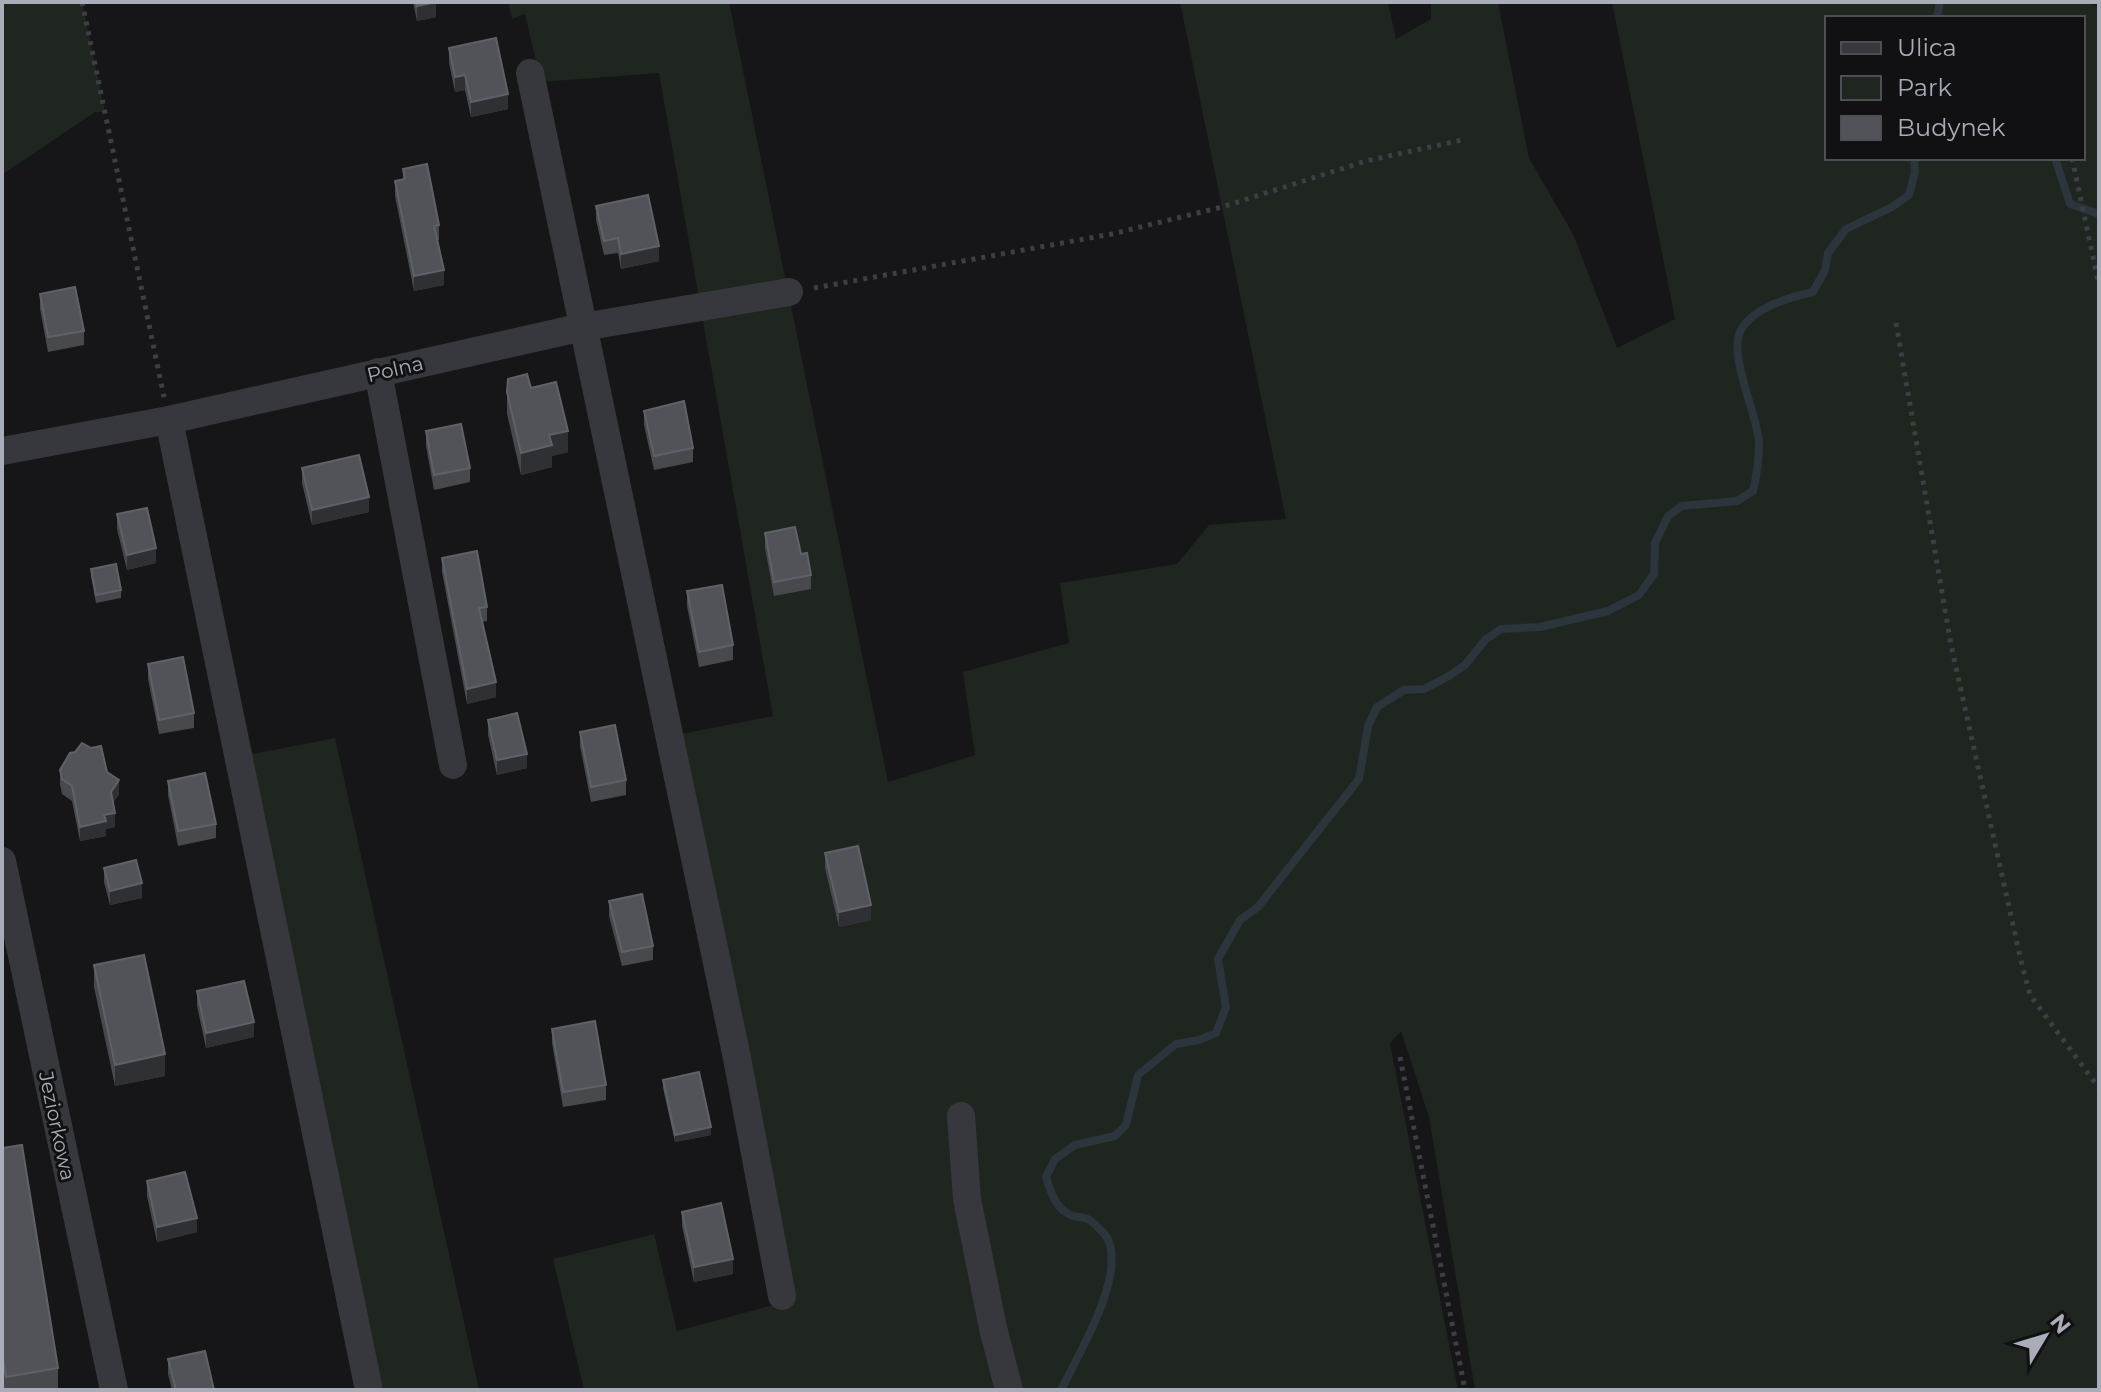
<svg xmlns="http://www.w3.org/2000/svg" width="2101" height="1392" viewBox="0 0 2101 1392" font-family="Montserrat,sans-serif">
	<style>
		.green { fill: #1e261f; fill-rule: evenodd }
		.lines { fill: none; stroke-linecap: round; stroke-linejoin: round }
		.stream { stroke: #2c353c; stroke-width: 8 }
		.path { stroke: #3d3f44; stroke-width: 5; stroke-dasharray: 4 6; stroke-linecap: butt }
		.minor { stroke: #37383d; stroke-width: 28 }
		.wall { fill: #47494d }
		.shaded-wall { fill: #2f3033 }
		.building { fill: #525359; stroke: #5f6168; stroke-width: 2 }
		.labels { text-anchor: middle; stroke-width: 6; stroke-linejoin: round; paint-order: stroke }
		.street-label { font-size: 20px; fill: #a8adb8; stroke: #111113 }
	</style>
	<rect width="100%" height="100%" fill="#161618"/>
	<!-- green -->
	<g class="green">
		<path d="M2,2H82L105,112H95L3,174Z"/>
		<path d="M508,2H729L888,782L975,755L963,672L1069,643L1060,583L1177,564L1209,525L1286,519L1180,2H1388L1396,39L1431,19V2H1498L1529,158L1574,236L1617,348L1675,319L1612,2H2086L2099,7V1390H1475L1429,1117L1401,1031L1390,1043L1458,1390H584L553,1259L654,1234L677,1331L773,1305L676,735L773,716L659,73L541,82L525,14L512,19ZM1827,18H2083V158H1827Z"/>
		<path d="M335,738L479,1390H383L247,755Z"/>
	</g>
	<g class="lines">
		<!-- stream -->
		<g class="stream">
			<path d="M1937,18L1940,2"/>
			<path d="M2055,158L2070,204L2099,214"/>
			<path d="M1061,1390C1078,1355 1125,1279 1108,1239C1105,1234 1096,1225 1091,1221C1086,1217 1080,1217 1073,1216C1056,1210 1051,1193 1046,1177L1055,1159L1075,1145L1115,1136L1126,1125L1138,1075L1176,1044L1199,1040L1216,1033L1226,1007L1218,959L1240,920L1258,907L1359,779L1368,726L1377,707L1404,690L1424,689L1449,676L1465,665L1486,639L1501,629L1540,627L1608,611L1639,595L1654,574L1655,543L1668,516L1682,506L1737,501L1753,491C1757,475 1759,459 1759,442C1757,413 1726,351 1742,328C1756,307 1790,297 1813,292L1825,270L1828,253L1846,229L1892,207L1909,195L1915,172L1914,158"/>
		</g>
		<!-- path -->
		<g class="path">
			<path d="M82,2L164,397"/>
			<path d="M2072,158L2099,285"/>
			<path d="M814,288L1112,234L1222,207L1366,161L1462,140"/>
			<path d="M1896,323L1951,645L2021,961L2030,995L2099,1088"/>
			<path d="M1400,1057L1465,1390"/>
		</g>
		<!-- minor -->
		<g class="minor">
			<path d="M530,73L737,1058L782,1296"/>
			<path d="M378,372L453,765"/>
			<path d="M169,420L369,1390"/>
			<path d="M2,451L169,420L583,327L789,292"/>
			<path d="M2,861L114,1390"/>
			<path d="M961,1116L967,1199L993,1328L1009,1390"/>
		</g>
	</g>
	<!-- wall -->
	<g class="wall">
		<path d="M413,2H436V17L417,21Z"/>
		<path d="M449,48L508,109L471,117L465,90L455,92L449,63Z"/>
		<path d="M403,169L439,225V240H437L444,285L414,291L395,196V181L403,180Z"/>
		<path d="M596,206L659,261L621,269L618,253L604,255L596,220Z"/>
		<path d="M40,294L84,331V345L48,352L40,309Z"/>
		<path d="M531,388L568,452L552,456V467L521,475L507,414V392Z"/>
		<path d="M644,411L693,448V462L654,470L644,425Z"/>
		<path d="M426,431L470,468V482L434,490L426,446Z"/>
		<path d="M302,468L369,512L312,525L302,483Z"/>
		<path d="M117,514L156,563L127,570L117,529Z"/>
		<path d="M765,533L801,554L811,575V589L774,596L765,548Z"/>
		<path d="M442,558L487,607V621L482,622L496,697L467,704L442,572Z"/>
		<path d="M91,569L121,590V598L96,603L91,576Z"/>
		<path d="M687,591L733,645V660L699,667L687,606Z"/>
		<path d="M148,664L194,713V728L159,734L148,679Z"/>
		<path d="M488,720L527,768L497,775L488,735Z"/>
		<path d="M580,732L626,780V795L591,802L580,746Z"/>
		<path d="M60,770L107,772L119,794L113,803L115,827L106,829V836L80,841L72,801L62,794L60,784Z"/>
		<path d="M168,781L216,824V838L178,846L168,795Z"/>
		<path d="M825,853L871,920L839,927L825,868Z"/>
		<path d="M104,868L142,898L110,905L104,882Z"/>
		<path d="M609,901L653,946V960L622,966L609,916Z"/>
		<path d="M94,965L165,1076L115,1086L94,987Z"/>
		<path d="M197,991L254,1037L206,1048L197,1006Z"/>
		<path d="M552,1029L606,1085V1100L563,1107L552,1043Z"/>
		<path d="M663,1080L711,1135L675,1142L663,1088Z"/>
		<path d="M2,1148L58,1368V1390H4L2,1377Z"/>
		<path d="M147,1181L197,1232L157,1242L147,1196Z"/>
		<path d="M682,1212L733,1274L694,1282L682,1226Z"/>
		<path d="M168,1359L214,1390H172L168,1374Z"/>
	</g>
	<!-- shaded-wall -->
	<g class="shaded-wall">
		<path d="M436,2V17L417,21V6Z"/>
		<path d="M465,75V90L455,92V77Z"/>
		<path d="M508,94V109L471,117V102Z"/>
		<path d="M659,246V261L621,269V254Z"/>
		<path d="M444,270V285L414,291V276Z"/>
		<path d="M568,431V452L552,456V467L521,475V453L549,435Z"/>
		<path d="M369,497V512L312,525V510Z"/>
		<path d="M156,548V563L127,570V555Z"/>
		<path d="M496,682V697L467,704V689Z"/>
		<path d="M527,754V768L497,775V760Z"/>
		<path d="M119,780V794L111,806V792Z"/>
		<path d="M115,813V827L106,829V836L80,841V827L104,815Z"/>
		<path d="M142,883V898L110,905V891Z"/>
		<path d="M871,905V920L839,927V912Z"/>
		<path d="M254,1022V1037L206,1048V1033Z"/>
		<path d="M165,1054V1076L115,1086V1065Z"/>
		<path d="M711,1127V1135L675,1142V1135Z"/>
		<path d="M197,1218V1232L157,1242V1227Z"/>
		<path d="M733,1259V1274L694,1282V1267Z"/>
	</g>
	<!-- building -->
	<g class="building">
		<path d="M416,2H436L417,6Z"/>
		<path d="M496,38L508,94L471,102L465,75L455,77L449,48Z"/>
		<path d="M427,164L439,225L434,226L444,270L414,276L395,181L405,179L403,169Z"/>
		<path d="M648,195L659,246L621,254L618,238L604,241L596,206Z"/>
		<path d="M75,287L84,331L48,337L40,294Z"/>
		<path d="M527,374L531,388L556,382L568,431L549,435L552,445L521,453L507,392L508,379Z"/>
		<path d="M684,401L693,448L654,456L644,411Z"/>
		<path d="M461,424L470,468L434,475L426,431Z"/>
		<path d="M359,455L369,497L312,510L302,468Z"/>
		<path d="M147,508L156,548L127,555L117,514Z"/>
		<path d="M795,527L801,554L807,553L811,575L774,582L765,533Z"/>
		<path d="M477,551L487,607L479,608L496,682L467,689L442,558Z"/>
		<path d="M116,564L121,590L96,595L91,569Z"/>
		<path d="M722,585L733,645L699,652L687,591Z"/>
		<path d="M183,657L194,713L159,720L148,664Z"/>
		<path d="M517,713L527,754L497,760L488,720Z"/>
		<path d="M615,725L626,780L591,787L580,732Z"/>
		<path d="M82,743L91,748L101,746L107,772L119,780L111,792L115,813L104,815L106,821L80,827L72,786L62,779L60,770L70,753L75,752Z"/>
		<path d="M205,773L216,824L178,831L168,781Z"/>
		<path d="M858,846L871,905L839,912L825,853Z"/>
		<path d="M136,860L142,883L110,891L104,868Z"/>
		<path d="M642,894L653,946L622,952L609,901Z"/>
		<path d="M144,955L165,1054L115,1065L94,965Z"/>
		<path d="M244,981L254,1022L206,1033L197,991Z"/>
		<path d="M595,1021L606,1085L563,1092L552,1029Z"/>
		<path d="M699,1072L711,1127L675,1135L663,1080Z"/>
		<path d="M22,1145L58,1368L6,1377L2,1353V1148Z"/>
		<path d="M185,1172L197,1218L157,1227L147,1181Z"/>
		<path d="M721,1203L733,1259L694,1267L682,1212Z"/>
		<path d="M205,1351L214,1390H176L168,1359Z"/>
	</g>
	<g class="labels">
		<!-- street labels -->
		<g class="street-label">
			<text transform="translate(395 369) rotate(-13)" y="7">Polna</text>
			<text transform="translate(57 1126) rotate(78)" y="7">Jeziorkowa</text>
		</g>
	</g>
	<!-- border -->
	<rect width="2101" height="1392" fill="none" stroke="#a8adb8" stroke-width="8"/>
	<!-- legend -->
	<rect x="1825" y="16" width="260" height="144" fill="#111113" stroke="#4d4f55" stroke-width="2"/>
	<rect x="1841" y="42" width="40" height="12" fill="#37383d" stroke="#4d4f55" stroke-width="2"/>
	<text x="1897" y="56" font-size="24" fill="#a8adb8">Ulica</text>
	<rect x="1841" y="76" width="40" height="24" fill="#1e261f" stroke="#4d4f55" stroke-width="2"/>
	<text x="1897" y="96" font-size="24" fill="#a8adb8">Park</text>
	<rect x="1841" y="116" width="40" height="24" fill="#525359" stroke="#4d4f55" stroke-width="2"/>
	<text x="1897" y="136" font-size="24" fill="#a8adb8">Budynek</text>
	<!-- north arrow -->
	<g transform="translate(2045 1336) rotate(52)" stroke="#111113" stroke-width="6" paint-order="stroke">
	<path d="M0-6L14 30L0 20L-14 30Z" fill="#a8adb8"/>
	<text y="-12" font-size="22" font-weight="bold" text-anchor="middle" fill="#a8adb8">N</text>
	</g>
</svg>
